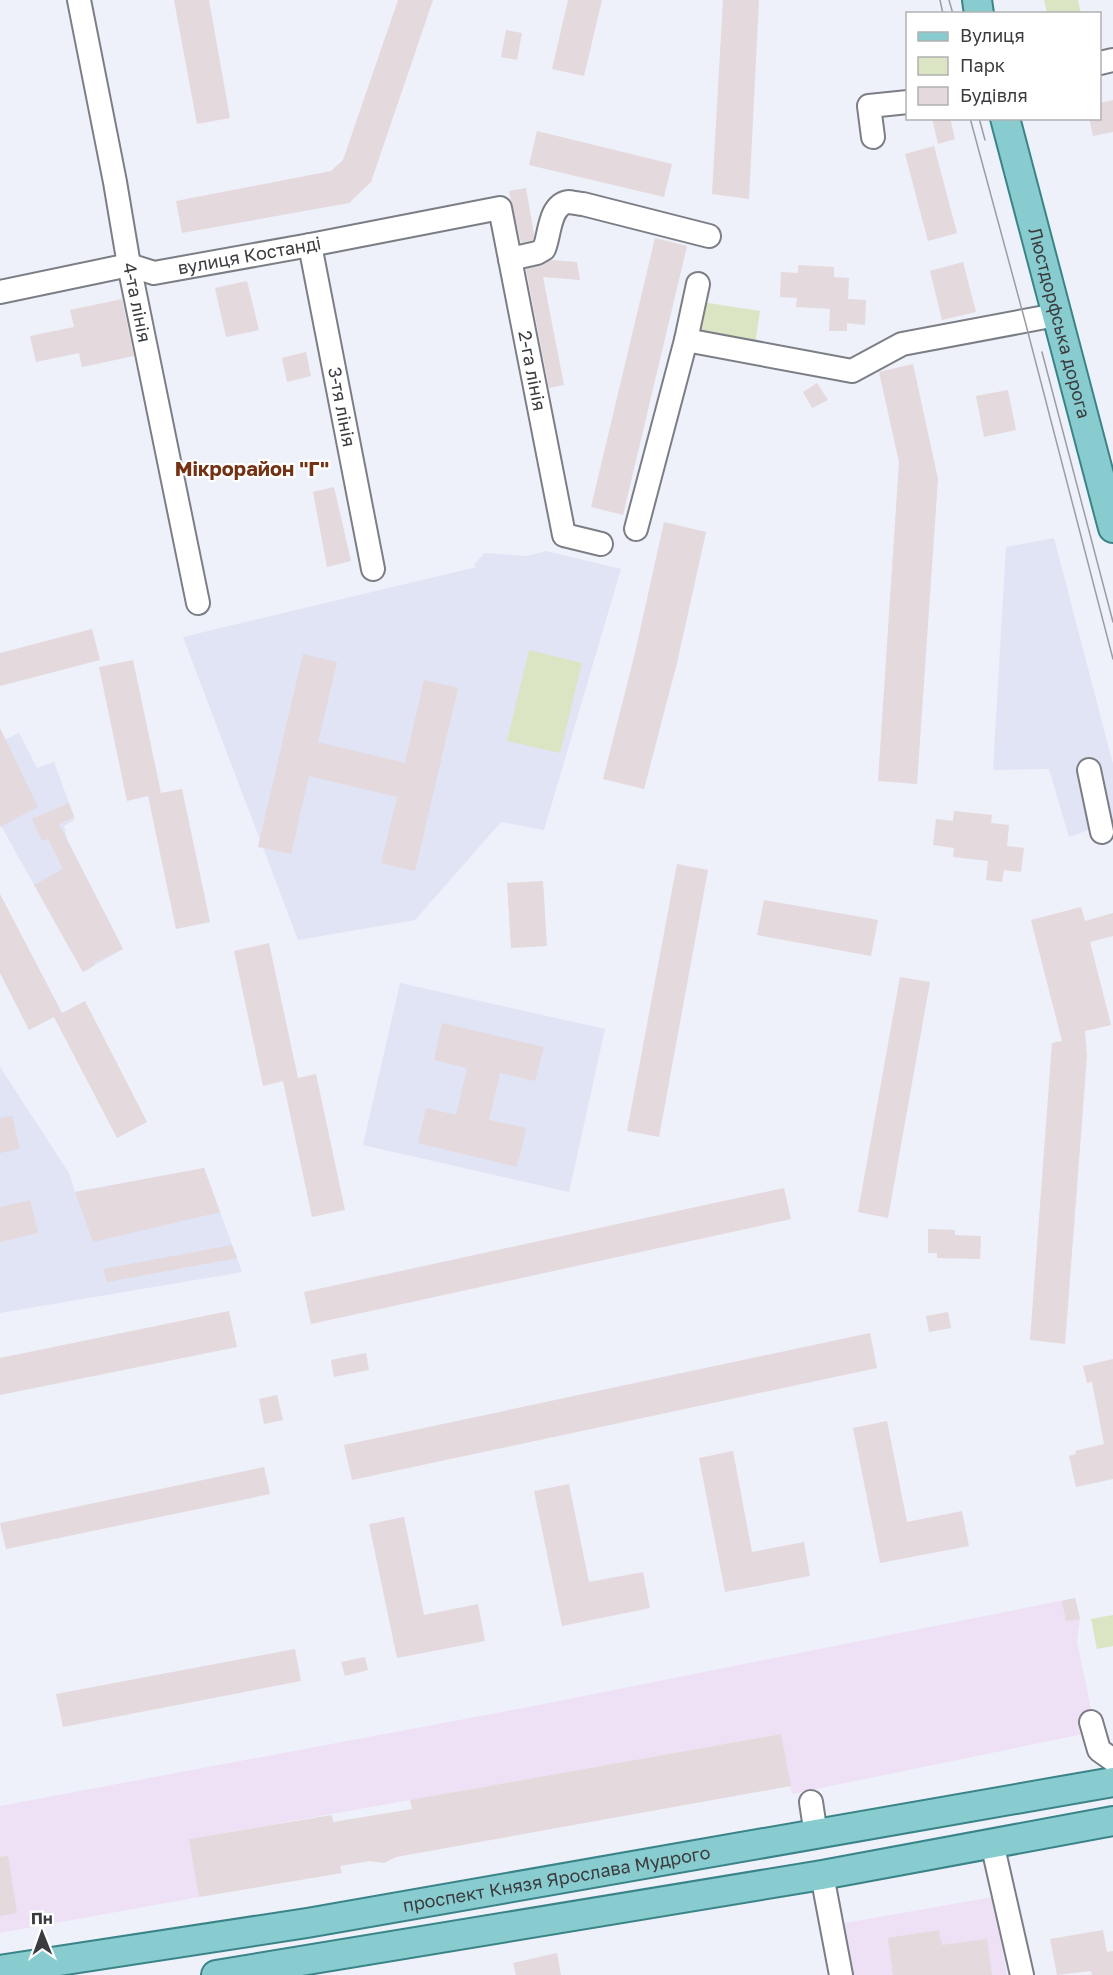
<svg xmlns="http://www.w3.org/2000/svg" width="1113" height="1975" viewBox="0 0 1113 1975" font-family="'Golos Text',sans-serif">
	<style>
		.commercial { fill: #eee1f5 }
		.built { fill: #e0e4f5 }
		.green { fill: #dbe5c3 }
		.building { fill: #e4d9dc }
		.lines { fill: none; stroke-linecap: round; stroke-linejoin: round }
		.minor-casing { stroke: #7c7e86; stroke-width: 26 }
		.major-casing { stroke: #3a8488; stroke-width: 32 }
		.minor { stroke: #fff; stroke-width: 22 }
		.major { stroke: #88ccd0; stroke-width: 28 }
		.tram { stroke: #9c9da4; stroke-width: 1.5 }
		.labels { text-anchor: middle; stroke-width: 4.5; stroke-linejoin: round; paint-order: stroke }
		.street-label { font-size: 18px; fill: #3b3c3f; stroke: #fff }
		.neighbourhood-label { font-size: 20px; font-weight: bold; fill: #723213; stroke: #fff }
	</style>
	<rect width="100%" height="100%" fill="#eef0fa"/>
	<!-- commercial -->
	<g class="commercial">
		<path d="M1075,1598L1080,1619L1077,1641L1093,1719L1083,1734L792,1794L781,1734L190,1839L199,1897L0,1933V1806L544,1704Z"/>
		<path d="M993,1897L1007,1975H832L822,1927Z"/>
	</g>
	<!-- built -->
	<g class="built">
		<path d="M1054,538L1113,764V821L1069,837L1049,769L993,770L1006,547Z"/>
		<path d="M546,551L621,569L544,830L501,822L415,920L298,940L183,637L477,567L474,565L484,553L527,556Z"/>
		<path d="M19,733L37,768L54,762L74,817L75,820L64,826L67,840L123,949L83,972L0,824V742Z"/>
		<path d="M400,983L605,1029L569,1192L363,1145Z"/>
		<path d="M0,1067L69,1173L75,1192L204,1168L242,1272L0,1313Z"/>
	</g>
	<!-- green -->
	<g class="green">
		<path d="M1044,0H1078L1081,13H1047Z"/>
		<path d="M702,302L760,311L755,344L695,334Z"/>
		<path d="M529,650L582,663L560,753L507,741Z"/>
		<path d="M1113,1615V1646L1097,1649L1091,1619Z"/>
	</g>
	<!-- building -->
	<g class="building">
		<path d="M174,0H209L230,118L197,124Z"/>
		<path d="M398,0H433L371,182L349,203L182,233L176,201L331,171L343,160Z"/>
		<path d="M568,0H602L584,76L552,69Z"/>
		<path d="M723,0H759L749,199L712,194Z"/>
		<path d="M506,30L522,33L517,60L501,57Z"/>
		<path d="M1113,100V132L1093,136L1089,118H1100V103Z"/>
		<path d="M932,118H950L955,139L938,144Z"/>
		<path d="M537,131L672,164L664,197L529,165Z"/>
		<path d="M934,146L957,233L928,241L905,154Z"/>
		<path d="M526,188L534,234L533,240L521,243L509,191Z"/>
		<path d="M655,238L687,246L623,515L591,507Z"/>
		<path d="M552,260L577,262L580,280L543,277L564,385L549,388L526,269L540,266Z"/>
		<path d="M963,262L976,312L942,320L930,271Z"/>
		<path d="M798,265L834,267V277L849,278L848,299L866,300L865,325L847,323V331H829L830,309L796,307L797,298L780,297L781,272L798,273Z"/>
		<path d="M247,281L259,330L226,337L215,288Z"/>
		<path d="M122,299L134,356L82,367L79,353L36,362L30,336L74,327L70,310Z"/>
		<path d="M306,352L311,376L287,382L282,358Z"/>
		<path d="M913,364L938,479L917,784L878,781L899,462L879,372Z"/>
		<path d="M817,383L828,400L812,408L803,392Z"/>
		<path d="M1008,390L1016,430L984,437L976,396Z"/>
		<path d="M334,487L351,561L327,567L313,492Z"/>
		<path d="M664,522L706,532L677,663L644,789L603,779L635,653Z"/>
		<path d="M92,629L100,660L0,686V653Z"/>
		<path d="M303,654L337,662L318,742L405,763L424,680L458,688L415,871L381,863L397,797L309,776L291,854L258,847Z"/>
		<path d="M133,660L161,793L182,789L210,922L176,929L148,796L127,801L99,667Z"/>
		<path d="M0,728L38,807L0,827Z"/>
		<path d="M69,803L74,817L59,824L123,949L94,963L95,965L83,972L34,885L63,869L48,839L42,841L32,819Z"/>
		<path d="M954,811L992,815L991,823L1009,825L1007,846L1024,848L1021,872L1004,870L1002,882L986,880L988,861L953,857L954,848L933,845L936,819L953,821Z"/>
		<path d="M677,864L708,870L659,1137L627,1131Z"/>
		<path d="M543,881L547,946L511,948L507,883Z"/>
		<path d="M0,894L62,1013L85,1001L147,1122L117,1138L54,1017L29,1030L0,973Z"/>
		<path d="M764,900L878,920L871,956L757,935Z"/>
		<path d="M1081,907L1085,921L1113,913V936L1090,942L1111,1025L1085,1031L1087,1056L1065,1344L1030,1340L1052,1043L1062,1041L1031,920Z"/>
		<path d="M269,943L298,1078L316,1074L345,1210L312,1217L283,1081L263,1086L234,951Z"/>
		<path d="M900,977L930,982L888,1218L858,1212Z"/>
		<path d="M442,1023L544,1047L535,1081L500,1073L489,1120L526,1128L517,1167L418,1143L426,1108L456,1115L467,1068L434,1060Z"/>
		<path d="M12,1116L20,1149L0,1153V1118Z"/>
		<path d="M204,1168L220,1212L93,1242L75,1192Z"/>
		<path d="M784,1188L791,1219L311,1324L304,1292Z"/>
		<path d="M30,1200L38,1233L0,1242V1207Z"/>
		<path d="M928,1229L955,1230V1235L981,1236L980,1259L937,1258V1253H928Z"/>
		<path d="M232,1245L237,1258L107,1282L103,1269Z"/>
		<path d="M229,1311L237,1347L0,1395V1358Z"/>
		<path d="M948,1312L951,1328L929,1332L926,1316Z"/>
		<path d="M870,1333L877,1368L352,1480L344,1445Z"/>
		<path d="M366,1353L369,1370L334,1377L331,1360Z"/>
		<path d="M1113,1359V1479L1076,1487L1069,1456L1076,1454L1075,1451L1104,1444L1092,1382L1087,1383L1083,1366Z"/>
		<path d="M277,1395L283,1420L264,1424L259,1399Z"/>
		<path d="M887,1421L907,1522L962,1511L969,1546L880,1563L853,1428Z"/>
		<path d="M733,1451L752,1552L804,1542L810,1576L725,1592L699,1458Z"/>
		<path d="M264,1467L270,1494L6,1549L0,1523Z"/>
		<path d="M569,1484L589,1582L643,1572L650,1608L562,1626L534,1491Z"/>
		<path d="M404,1517L424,1615L478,1604L485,1641L397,1658L369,1524Z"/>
		<path d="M1075,1598L1080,1619L1066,1621L1062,1601Z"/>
		<path d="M295,1649L301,1681L63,1727L56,1694Z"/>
		<path d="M365,1657L368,1670L345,1676L341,1662Z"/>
		<path d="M781,1734L791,1786L396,1857L384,1863L370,1861L340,1866L342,1873L199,1897L189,1839L332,1815L333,1822L412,1809L410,1800Z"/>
		<path d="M8,1856L17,1913L0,1916V1857Z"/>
		<path d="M939,1930L942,1945L987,1939L992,1975H893L888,1938Z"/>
		<path d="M1103,1930L1107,1952L1113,1951V1975H1092L1091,1971L1057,1975L1050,1939Z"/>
		<path d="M557,1953L561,1975H516L513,1963Z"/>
	</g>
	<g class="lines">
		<defs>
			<g id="minor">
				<path id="s1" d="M79,0L115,182L129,265L198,603"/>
				<path d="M1100,63L1113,60"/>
				<path d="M873,137L869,106L908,102"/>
				<path id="s2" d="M310,245L373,569"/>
				<path d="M510,259L537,253L544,249C550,235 549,205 568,202C572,202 579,204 583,204L709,236"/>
				<path id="s3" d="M0,292L129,265L154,273L310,245L500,208L564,535L601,544"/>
				<path d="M686,340L852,371L902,344L1056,315"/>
				<path d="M636,529L686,340L698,284"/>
				<path d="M1089,770L1102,832"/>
				<path d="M1091,1722L1099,1750L1113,1760"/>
				<path d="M811,1802L816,1835"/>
				<path d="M992,1843L1022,1975"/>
				<path d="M822,1875L841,1975"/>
			</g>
			<g id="major">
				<path d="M977,0L979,14"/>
				<path id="s4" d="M1005,118L1113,528"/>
				<path id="s5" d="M0,1970L307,1923L1113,1782"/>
				<path d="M216,1975L822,1875L1113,1821"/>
			</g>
		</defs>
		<!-- minor casing -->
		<use href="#minor" class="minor-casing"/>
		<!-- major casing -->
		<use href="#major" class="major-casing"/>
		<!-- minor -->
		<use href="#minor" class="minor"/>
		<!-- major -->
		<use href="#major" class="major"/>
		<!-- tram -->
		<g class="tram">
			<path d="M940,0L943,14"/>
			<path d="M949,0L953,14"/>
			<path d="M970,118L1025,321L1113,659"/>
			<path d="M979,118L985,140"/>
			<path d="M1042,352L1113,622"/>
		</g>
	</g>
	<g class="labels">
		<!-- street labels -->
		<g class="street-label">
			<text dy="6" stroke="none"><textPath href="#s3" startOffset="255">вулиця Костанді</textPath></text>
			<text dy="6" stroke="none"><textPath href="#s1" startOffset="308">4-та лінія</textPath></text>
			<text dy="6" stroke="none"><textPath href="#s4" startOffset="212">Люстдорфська дорога</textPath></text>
			<text dy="6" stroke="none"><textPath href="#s3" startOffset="676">2-га лінія</textPath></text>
			<text dy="6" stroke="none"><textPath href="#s2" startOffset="165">3-тя лінія</textPath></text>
			<text dy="6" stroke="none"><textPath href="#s5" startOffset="564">проспект Князя Ярослава Мудрого</textPath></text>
		</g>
		<!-- neighbourhood labels -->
		<g class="neighbourhood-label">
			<text x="252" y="476">Мікрорайон "Г"</text>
		</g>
	</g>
	<!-- legend -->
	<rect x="906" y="12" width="195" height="108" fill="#ffffff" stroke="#b1b1b2" stroke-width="1.5"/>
	<rect x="918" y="32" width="30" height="9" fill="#88ccd0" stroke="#b1b1b2" stroke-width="1.5"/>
	<text x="960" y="42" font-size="18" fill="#3b3c3f">Вулиця</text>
	<rect x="918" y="57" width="30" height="18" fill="#dbe5c3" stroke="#b1b1b2" stroke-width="1.5"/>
	<text x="960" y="72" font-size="18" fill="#3b3c3f">Парк</text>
	<rect x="918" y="87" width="30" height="18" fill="#e4d9dc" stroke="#b1b1b2" stroke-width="1.5"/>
	<text x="960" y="102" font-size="18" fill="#3b3c3f">Будівля</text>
	<!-- north arrow -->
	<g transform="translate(42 1933) rotate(359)" stroke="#ffffff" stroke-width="4.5" paint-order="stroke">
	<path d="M0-4.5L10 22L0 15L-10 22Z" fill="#3b3c3f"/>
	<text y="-9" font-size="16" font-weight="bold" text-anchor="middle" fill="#3b3c3f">Пн</text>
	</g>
</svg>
